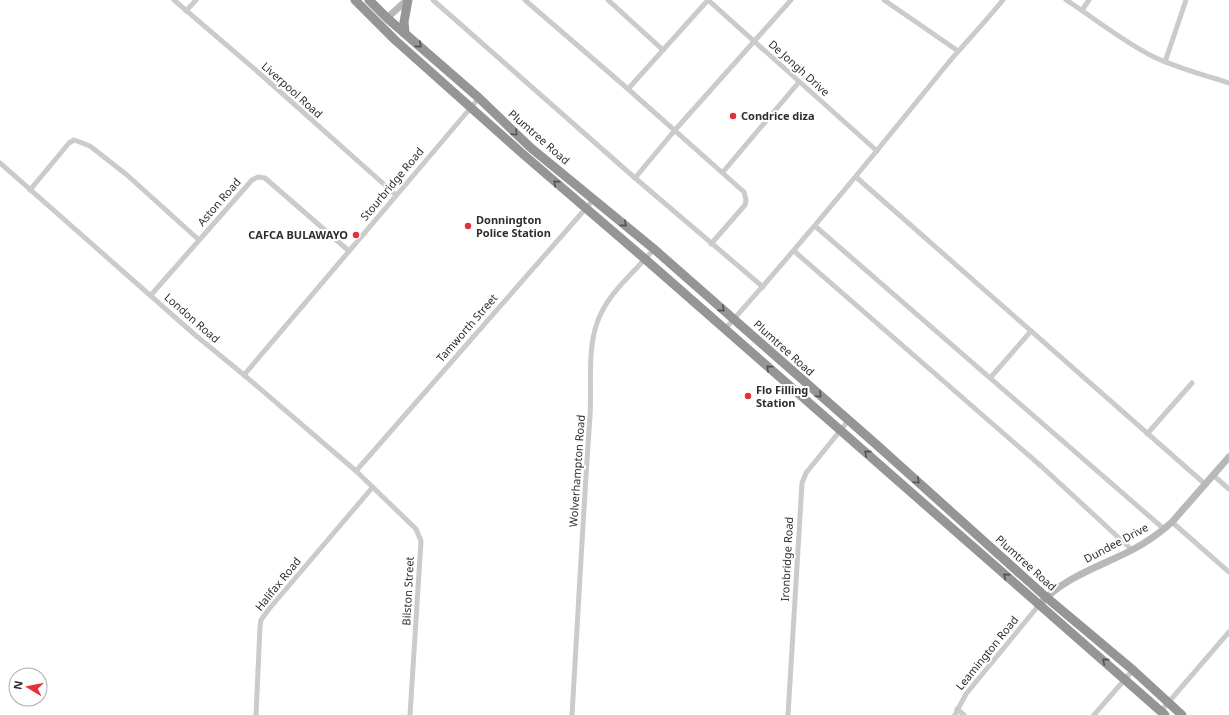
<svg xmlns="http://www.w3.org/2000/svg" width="1229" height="715" viewBox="0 0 1229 715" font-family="'Noto Sans',sans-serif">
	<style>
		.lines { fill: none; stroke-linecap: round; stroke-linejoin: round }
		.street { stroke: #cbcbcb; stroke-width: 5 }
		.secondary { stroke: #b8b8b8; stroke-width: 7 }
		.highway { stroke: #959595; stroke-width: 9 }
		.oneway { stroke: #525252 }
		.poi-dot { fill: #e53138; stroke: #fff; stroke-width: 1.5 }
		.labels { text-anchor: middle; stroke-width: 4; stroke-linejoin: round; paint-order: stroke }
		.street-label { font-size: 11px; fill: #2e2e2e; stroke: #fff }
		.poi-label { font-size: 11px; font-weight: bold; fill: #2e2e2e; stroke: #fff; text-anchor: start }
	</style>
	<rect width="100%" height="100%" fill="#fff"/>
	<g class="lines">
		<!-- street -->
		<g class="street">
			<path d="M174,0L258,72L396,195"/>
			<path d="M433,0L635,178L763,287"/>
			<path d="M525,0L628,89L744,192L746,200L745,205L711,244"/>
			<path d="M608,0L663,50"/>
			<path d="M884,0L958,51"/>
			<path d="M1066,0C1096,19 1122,41 1154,57C1177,68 1204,75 1229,83"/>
			<path d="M1082,10L1089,0"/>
			<path d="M186,11L196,0"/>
			<path d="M1165,62L1186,0"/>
			<path d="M628,89L708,0L877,151"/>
			<path d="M0,163L194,334L244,375L356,471L416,529L421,541L410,715"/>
			<path d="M723,172L799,82"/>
			<path d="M856,177L1205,484"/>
			<path d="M635,178L675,130L791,0"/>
			<path d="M30,190L69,143L74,140L77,141L90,146L127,175L199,240"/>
			<path d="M815,226L1164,529"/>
			<path d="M794,251L1041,466L1132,550"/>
			<path d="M151,295L252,180L258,177L265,178L349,251"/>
			<path d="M725,329C803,242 876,152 949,62C967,41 986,21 1003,0"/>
			<path d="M244,375L479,98"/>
			<path d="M991,377L1031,331"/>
			<path d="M1147,434L1192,383"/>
			<path d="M356,471L594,199"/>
			<path d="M1213,475L1229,489"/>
			<path d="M1172,522L1229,572"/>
			<path d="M957,709L964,715"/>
			<path d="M1161,711L1229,632"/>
			<path d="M256,715L260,627L261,620L269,609L372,488"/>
			<path d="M572,715C578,615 583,516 590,416C592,387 587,351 597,323C607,293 634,273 654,249"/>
			<path d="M788,715L802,483L806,473L848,421"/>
			<path d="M955,715L966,694L1039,605"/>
			<path d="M1094,715L1133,670"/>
		</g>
		<!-- secondary -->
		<g class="secondary">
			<path d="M387,18L407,0"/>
			<path d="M1039,605C1064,577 1099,567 1132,550C1147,542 1160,533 1172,522L1229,457"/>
		</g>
		<!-- highway -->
		<g class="highway">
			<path d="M355,0L395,40L524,155L645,259L1165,715"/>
			<path d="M369,0L387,18L479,98L531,148L654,249L878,446L1046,597L1133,670L1182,715"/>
			<path d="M405,33L404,22L408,0"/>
		</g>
	</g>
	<!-- one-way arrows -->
	<defs><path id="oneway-chevron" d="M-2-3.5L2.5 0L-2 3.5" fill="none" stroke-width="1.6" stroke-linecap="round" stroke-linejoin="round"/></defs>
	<g class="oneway">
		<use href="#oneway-chevron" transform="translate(419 45) rotate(41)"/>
		<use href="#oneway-chevron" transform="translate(515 133) rotate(44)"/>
		<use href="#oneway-chevron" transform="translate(556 183) rotate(-139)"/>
		<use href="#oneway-chevron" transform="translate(624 224) rotate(40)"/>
		<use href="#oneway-chevron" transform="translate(722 309) rotate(41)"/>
		<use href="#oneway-chevron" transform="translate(769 368) rotate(-138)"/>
		<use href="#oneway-chevron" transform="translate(819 395) rotate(42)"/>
		<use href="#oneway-chevron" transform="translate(867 453) rotate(-140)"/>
		<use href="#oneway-chevron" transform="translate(917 481) rotate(42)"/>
		<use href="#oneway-chevron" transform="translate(1006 576) rotate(-139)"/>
		<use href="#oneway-chevron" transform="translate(1105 661) rotate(-139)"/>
	</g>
	<!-- markers -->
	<g class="poi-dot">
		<circle cx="733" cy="116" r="4"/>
		<circle cx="468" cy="226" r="4"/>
		<circle cx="356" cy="235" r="4"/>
		<circle cx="748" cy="396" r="4"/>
	</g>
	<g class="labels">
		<!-- street labels -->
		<g class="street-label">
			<text transform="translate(799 68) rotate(42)" y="4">De Jongh Drive</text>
			<text transform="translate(292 90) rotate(42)" y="4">Liverpool Road</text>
			<text transform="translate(539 137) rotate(41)" y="4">Plumtree Road</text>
			<text transform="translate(392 184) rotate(-50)" y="4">Stourbridge Road</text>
			<text transform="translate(219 202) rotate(-49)" y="4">Aston Road</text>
			<text transform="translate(192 318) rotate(41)" y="4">London Road</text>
			<text transform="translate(467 328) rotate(-49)" y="4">Tamworth Street</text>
			<text transform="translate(784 348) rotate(42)" y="4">Plumtree Road</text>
			<text transform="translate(577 471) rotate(-86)" y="4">Wolverhampton Road</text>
			<text transform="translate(1116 543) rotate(-28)" y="4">Dundee Drive</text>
			<text transform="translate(787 559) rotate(-87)" y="4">Ironbridge Road</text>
			<text transform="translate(1026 563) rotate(42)" y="4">Plumtree Road</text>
			<text transform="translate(278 584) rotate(-51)" y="4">Halifax Road</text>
			<text transform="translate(408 591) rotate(-87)" y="4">Bilston Street</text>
			<text transform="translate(987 653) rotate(-51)" y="4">Leamington Road</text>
		</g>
		<!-- poi labels -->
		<g class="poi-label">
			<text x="741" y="120">Condrice diza</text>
			<text x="476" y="224">Donnington<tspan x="476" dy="13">Police Station</tspan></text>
			<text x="348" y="239" text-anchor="end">CAFCA BULAWAYO</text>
			<text x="756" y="394">Flo Filling<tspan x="756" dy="13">Station</tspan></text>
		</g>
	</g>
	<!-- north arrow -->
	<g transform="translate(28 687) rotate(280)"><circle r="19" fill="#ffffff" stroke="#ababab"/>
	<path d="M0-3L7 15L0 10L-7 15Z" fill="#e53138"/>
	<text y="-6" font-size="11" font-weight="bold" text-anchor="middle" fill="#2e2e2e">N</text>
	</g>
</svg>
